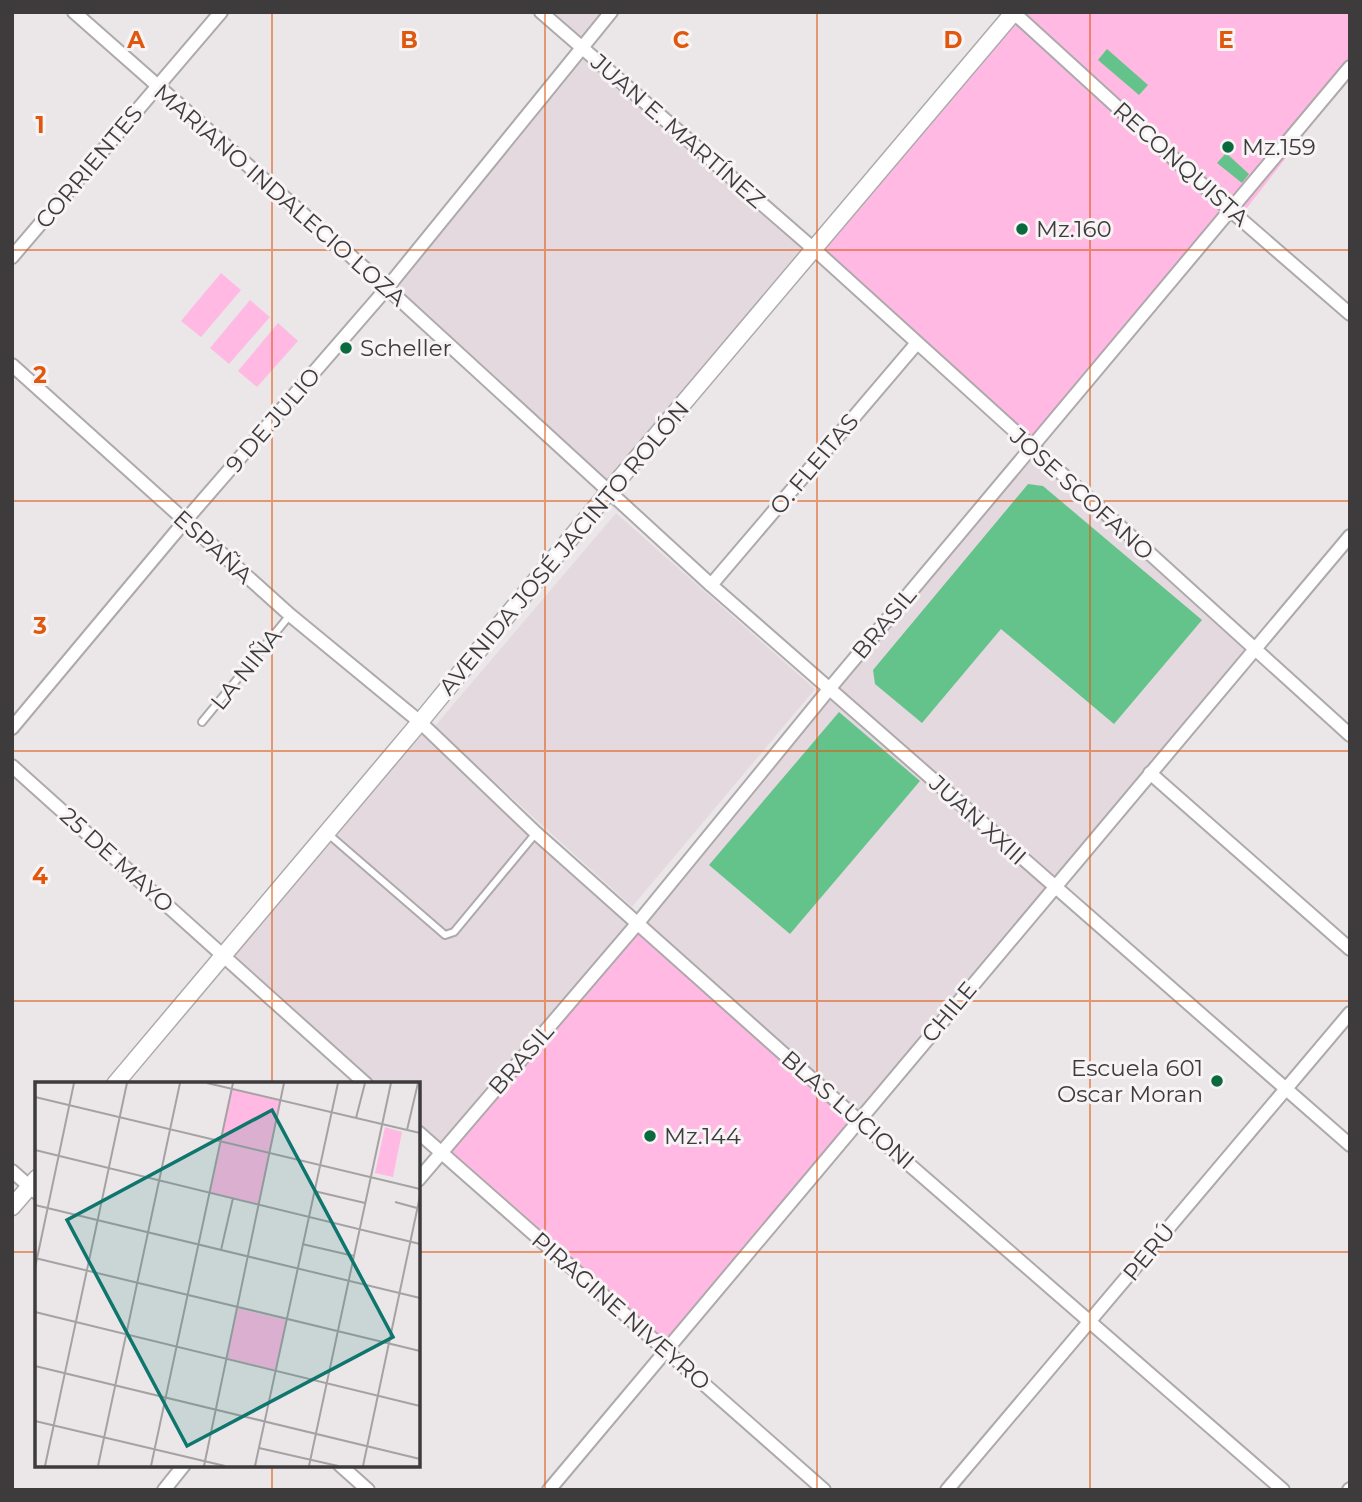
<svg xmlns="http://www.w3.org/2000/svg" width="1362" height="1502" viewBox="0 0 1362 1502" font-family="Montserrat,sans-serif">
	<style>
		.built { fill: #e5d9e0 }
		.green { fill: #ffb9e2 }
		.building { fill: #64c38b }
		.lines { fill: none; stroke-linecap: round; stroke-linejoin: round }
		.service-casing { stroke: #aeaaac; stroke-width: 10 }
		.minor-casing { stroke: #aeaaac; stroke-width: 16 }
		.tertiary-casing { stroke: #aeaaac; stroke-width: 19 }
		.service { stroke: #fff; stroke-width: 6 }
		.minor { stroke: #fff; stroke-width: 12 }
		.tertiary { stroke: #fff; stroke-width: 16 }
		.grid { fill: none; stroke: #df580e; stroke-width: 2; stroke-opacity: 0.55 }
		.poi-dot { fill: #0b693e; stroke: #f8f4f6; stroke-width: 2.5 }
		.labels { text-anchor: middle; stroke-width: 6; stroke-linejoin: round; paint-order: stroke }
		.street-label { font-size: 23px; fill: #3d3b3c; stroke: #f8f4f6 }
		.poi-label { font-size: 23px; fill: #3d3b3c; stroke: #f8f4f6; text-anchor: start }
		.inset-road { fill: none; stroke: #a5a2a4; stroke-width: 2 }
		.view { fill: #0f766e; fill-opacity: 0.15; stroke: #0f766e; stroke-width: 3.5 }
		.inset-edge { fill: none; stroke: #3d3b3c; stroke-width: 3.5 }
		.grid-label { font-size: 23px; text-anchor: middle; font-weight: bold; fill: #df580e; stroke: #f8f4f6; stroke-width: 6; stroke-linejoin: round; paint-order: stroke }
	</style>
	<rect width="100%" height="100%" fill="#ebe7e9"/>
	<!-- built -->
	<g class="built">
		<path d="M541,12H611L581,47L815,250L610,490L387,288L580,48Z"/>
		<path d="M1030,448L1254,649L858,1120L441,1152L418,1132V1084H366L223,953L420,722L637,923L830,688L836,692Z"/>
		<path d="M616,513L815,689L632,907L434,727Z"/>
	</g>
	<!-- green -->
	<g class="green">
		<path d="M1014,12H1350V76L1239,218L1230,209L1030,448L815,250Z"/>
		<path d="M221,273L241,290L201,337L181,321Z"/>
		<path d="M250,300L270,317L229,364L210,348Z"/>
		<path d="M278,323L298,341L257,387L238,371Z"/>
		<path d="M637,924L858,1120L665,1350L441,1152Z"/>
	</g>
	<!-- building -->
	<g class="building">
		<path d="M1107,49L1148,85L1139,95L1098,60Z"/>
		<path d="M1226,153L1249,174L1242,183L1217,163Z"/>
		<path d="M1028,484L1043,486L1202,620L1114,724L1001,629L922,723L875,684L873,670Z"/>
		<path d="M839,712L920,781L790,934L709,865Z"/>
	</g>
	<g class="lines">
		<defs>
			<g id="service">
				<path d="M202,722L290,615"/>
				<path d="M327,833L445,935L454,932L536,833"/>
			</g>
			<g id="minor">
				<path d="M74,12L387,288L711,585L1350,1145"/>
				<path d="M541,12L815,250L1350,735"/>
				<path d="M1013,12L1229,209L1350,314"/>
				<path d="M12,257L221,12"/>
				<path d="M12,365L290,615L420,722L536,833L858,1120L1283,1490"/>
				<path d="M711,585L917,343"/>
				<path d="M12,728L185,521L387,288L611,12"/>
				<path d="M12,766L366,1084"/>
				<path d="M1150,773L1350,949"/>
				<path d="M418,1132L824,1490"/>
				<path d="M12,1171L37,1193"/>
				<path d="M418,1180L637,924L830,688L1350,67"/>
				<path d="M340,1465L368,1490"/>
				<path d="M164,1490L184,1465"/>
				<path d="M549,1490L1350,536"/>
				<path d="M947,1490L1350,1013"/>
				<path d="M1349,1490L1350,1489"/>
			</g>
			<g id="tertiary">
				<path d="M115,1084L420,722L610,490L1014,12"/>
				<path d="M12,1207L37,1178"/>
			</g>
		</defs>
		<!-- service casing -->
		<use href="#service" class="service-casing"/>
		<!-- minor casing -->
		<use href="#minor" class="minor-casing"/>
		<!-- tertiary casing -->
		<use href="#tertiary" class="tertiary-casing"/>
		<!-- service -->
		<use href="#service" class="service"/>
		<!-- minor -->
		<use href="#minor" class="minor"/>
		<!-- tertiary -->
		<use href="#tertiary" class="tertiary"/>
	</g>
	<!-- grid -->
	<path class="grid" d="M272,12V1084M545,12V1490M817,12V1490M1090,12V1490M12,250H1350M12,501H1350M12,751H1350M12,1001H1350M12,1252H37M418,1252H1350M272,1465V1490"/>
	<!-- markers -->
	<g class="poi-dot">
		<circle cx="1228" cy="147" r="7"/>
		<circle cx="1022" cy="229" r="7"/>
		<circle cx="346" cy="348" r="7"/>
		<circle cx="1217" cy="1081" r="7"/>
		<circle cx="650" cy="1136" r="7"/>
	</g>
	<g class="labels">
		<!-- street labels -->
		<g class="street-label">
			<text transform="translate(678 131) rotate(41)" y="8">JUAN E. MARTÍNEZ</text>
			<text transform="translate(1181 164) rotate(42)" y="8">RECONQUISTA</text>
			<text transform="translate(89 167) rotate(-50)" y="8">CORRIENTES</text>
			<text transform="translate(280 195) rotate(41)" y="8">MARIANO INDALECIO LOZA</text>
			<text transform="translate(273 420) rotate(-49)" y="8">9 DE JULIO</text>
			<text transform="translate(814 464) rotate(-50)" y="8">O. FLEITAS</text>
			<text transform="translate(1082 494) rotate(42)" y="8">JOSE SCOFANO</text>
			<text transform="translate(213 547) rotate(42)" y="8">ESPAÑA</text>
			<text transform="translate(564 548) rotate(-50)" y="8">AVENIDA JOSÉ JACINTO ROLÓN</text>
			<text transform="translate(884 623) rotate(-50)" y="8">BRASIL</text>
			<text transform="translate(246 669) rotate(-51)" y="8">LA NIÑA</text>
			<text transform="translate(978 820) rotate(42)" y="8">JUAN XXIII</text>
			<text transform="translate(117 860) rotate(42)" y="8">25 DE MAYO</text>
			<text transform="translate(949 1012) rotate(-50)" y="8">CHILE</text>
			<text transform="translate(521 1059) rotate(-49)" y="8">BRASIL</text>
			<text transform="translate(848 1110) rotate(41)" y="8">BLAS LUCIONI</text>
			<text transform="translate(1149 1252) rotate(-50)" y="8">PERÚ</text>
			<text transform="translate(621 1311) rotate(41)" y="8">PIRAGINE NIVEYRO</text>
		</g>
		<!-- poi labels -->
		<g class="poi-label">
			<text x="1242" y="155">Mz.159</text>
			<text x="1036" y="237">Mz.160</text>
			<text x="360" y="356">Scheller</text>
			<text x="1203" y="1076" text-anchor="end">Escuela 601<tspan x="1203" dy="26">Oscar Moran</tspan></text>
			<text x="664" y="1144">Mz.144</text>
		</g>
	</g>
	<!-- overview -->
	<g transform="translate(35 1082)">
		<rect width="385" height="385" fill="#ebe7e9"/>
		<path d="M197,6L246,19L223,122L175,110ZM350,45L367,50L358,95L340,91ZM202,226L251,238L241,288L191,276Z" fill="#ffb9e2"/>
		<path class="inset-road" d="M172,1L385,51M0,15L385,107M321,36L330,1M372,48L383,1M0,68L385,162M279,109L330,121M360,120L382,126M0,123L385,216M267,162L319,174M186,168L198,116M0,176L385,269M0,186L39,1M0,230L385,324M0,284L385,377M0,339L190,384M224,366L303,384M10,384L92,1M63,384L145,1M116,384L198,1M169,384L249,1M220,384L303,1M274,384L356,1M328,384L385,114"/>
		<path class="view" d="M237,28L358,255L152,364L32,138Z"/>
		<rect width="385" height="385" class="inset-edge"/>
	</g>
	<g class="grid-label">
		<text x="136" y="48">A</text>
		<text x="409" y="48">B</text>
		<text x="681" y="48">C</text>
		<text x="953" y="48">D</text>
		<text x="1226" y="48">E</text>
		<text x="40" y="133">1</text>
		<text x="40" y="383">2</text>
		<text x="40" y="634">3</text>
		<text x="40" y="884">4</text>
	</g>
	<!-- border -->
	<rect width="1362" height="1502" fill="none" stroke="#3d3b3c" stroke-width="28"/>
</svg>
